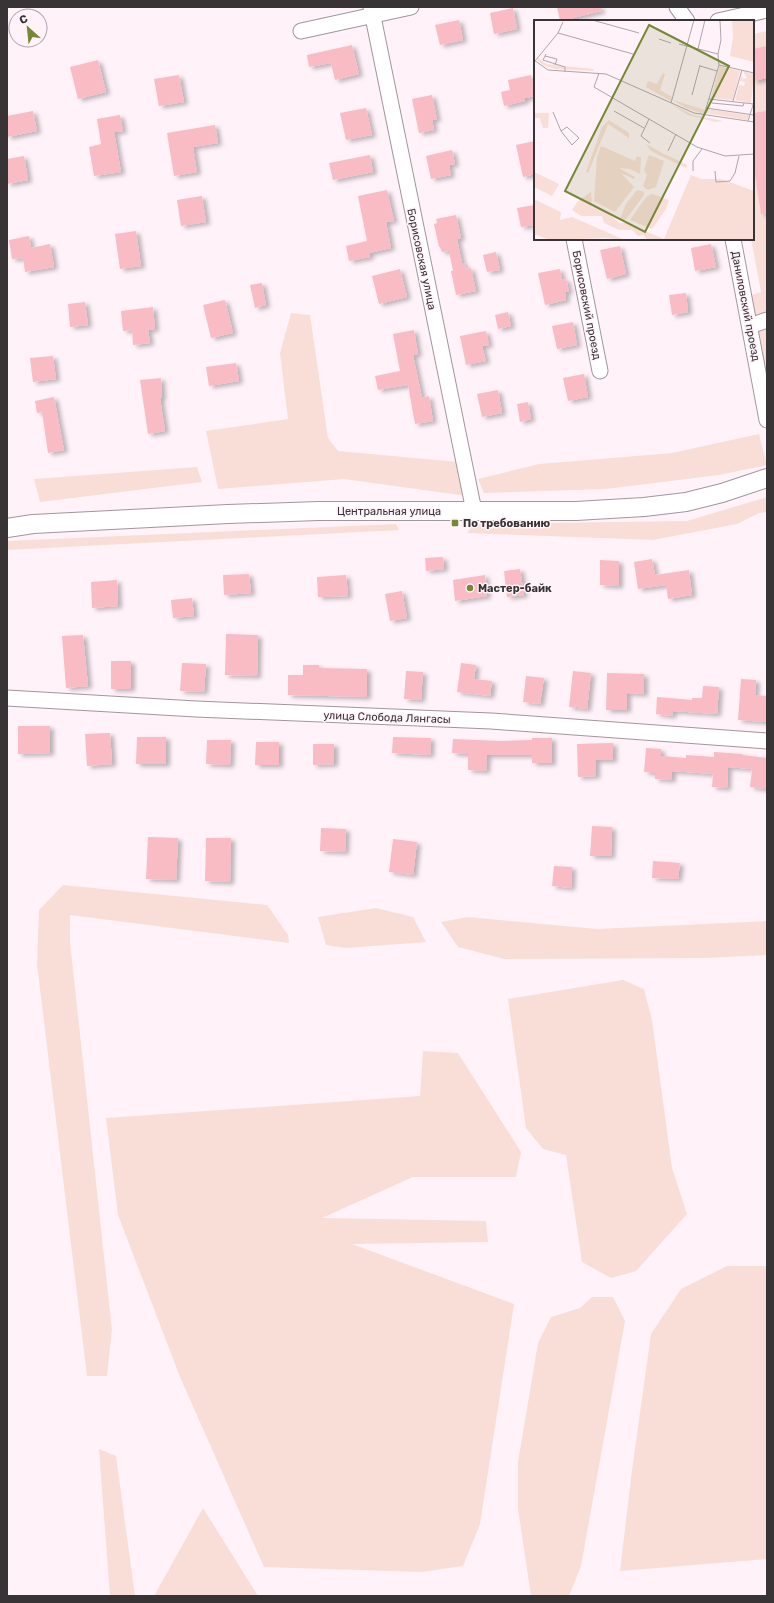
<svg xmlns="http://www.w3.org/2000/svg" width="774" height="1603" viewBox="0 0 774 1603" font-family="Rubik,sans-serif">
	<style>
		.green { fill: #f8ded7 }
		.building { fill: #f9bbc4; filter: url(#shadow) }
		.lines { fill: none; stroke-linecap: round; stroke-linejoin: round }
		.minor-casing { stroke: #a1969d; stroke-width: 17 }
		.tertiary-casing { stroke: #a1969d; stroke-width: 20 }
		.minor { stroke: #fff; stroke-width: 15 }
		.tertiary { stroke: #fff; stroke-width: 18 }
		.poi-dot { fill: #768736; stroke: #fff2f9; stroke-width: 1.5 }
		.labels { text-anchor: middle; stroke-width: 3; stroke-linejoin: round; paint-order: stroke }
		.street-label { font-size: 11px; fill: #383436; stroke: #fff2f9 }
		.poi-label { font-size: 11px; font-weight: bold; fill: #383436; stroke: #fff2f9; text-anchor: start }
		.inset-road { fill: none; stroke: #afa6ab; stroke-width: 1 }
		.view { fill: #768736; fill-opacity: 0.15; stroke: #768736; stroke-width: 2 }
		.inset-edge { fill: none; stroke: #383436; stroke-width: 2 }
	</style>
	<defs>
		<filter id="shadow"><feDropShadow dx="4" dy="2.5" stdDeviation="2" flood-color="#0004"/></filter>
	</defs>
	<rect width="100%" height="100%" fill="#fff2f9"/>
	<!-- green -->
	<g class="green">
		<path d="M767,31V314L759,316L754,314L749,296L761,292L751,239H753V34Z"/>
		<path d="M291,313L310,315L328,438L338,451L458,462L467,496L344,479L218,489L206,431L288,419L280,353Z"/>
		<path d="M767,325V390L757,332Z"/>
		<path d="M759,434L767,465L719,475L606,489L484,493L478,479L539,464L672,453Z"/>
		<path d="M197,467L202,482L40,502L34,479Z"/>
		<path d="M767,497V512L759,513L737,524L653,540L467,533L474,524L687,521Z"/>
		<path d="M396,524L399,530L7,550V541Z"/>
		<path d="M63,885L267,905L288,935L289,943L70,915V942L112,1330L107,1376H87L37,964L39,910Z"/>
		<path d="M376,908L413,917L426,942L346,948L326,945L318,917Z"/>
		<path d="M468,917L597,929L767,921V955L704,958L504,959L458,947L441,922Z"/>
		<path d="M623,980L644,989L652,1020L672,1168L687,1214L636,1271L611,1278L582,1262L566,1155L543,1149L526,1128L508,999Z"/>
		<path d="M423,1051L458,1053L521,1152L516,1177H413L322,1218L486,1221L488,1242L352,1244L514,1304L480,1524L463,1566L421,1572L264,1567L180,1377L118,1215L106,1118L420,1096Z"/>
		<path d="M727,1266H767V1559L620,1571L632,1470L651,1334L681,1289Z"/>
		<path d="M592,1297H613L625,1321L581,1566L569,1596H531L518,1509V1462L538,1343L551,1317L580,1308Z"/>
		<path d="M99,1449L116,1456L135,1596H110Z"/>
		<path d="M203,1508L258,1596H154Z"/>
	</g>
	<!-- building -->
	<g class="building">
		<path d="M557,7H601V11L573,18L574,21H560Z"/>
		<path d="M513,8L517,29L494,34L490,13Z"/>
		<path d="M459,20L463,40L440,45L435,25Z"/>
		<path d="M352,45L359,74L335,80L331,63L309,67L307,55Z"/>
		<path d="M767,46V78L753,81V49Z"/>
		<path d="M98,60L106,92L78,99L70,67Z"/>
		<path d="M179,75L184,102L159,106L154,79Z"/>
		<path d="M531,75L535,96L525,98V101L504,106L501,92L510,90L508,80Z"/>
		<path d="M432,95L437,119L432,120L434,130L419,133L412,99Z"/>
		<path d="M366,108L372,135L346,140L340,113Z"/>
		<path d="M33,111L37,131L7,137V116Z"/>
		<path d="M767,111V214H761L753,161V113Z"/>
		<path d="M120,115L123,131L114,132L121,172L94,176L89,147L101,144L97,119Z"/>
		<path d="M215,125L218,143L193,147L197,172L174,176L167,133Z"/>
		<path d="M535,141V174L523,177L516,145Z"/>
		<path d="M452,150L455,164L449,165L451,175L431,179L426,156Z"/>
		<path d="M370,155L373,172L333,180L329,163Z"/>
		<path d="M24,156L28,180L7,184V159Z"/>
		<path d="M387,190L394,221L386,222L391,248L369,253L370,257L349,261L346,246L367,241L358,196Z"/>
		<path d="M202,196L206,222L181,226L177,200Z"/>
		<path d="M535,205V225L521,227L517,208Z"/>
		<path d="M456,215L461,238L457,239L462,263H464L466,269L471,268L476,291L456,295L451,271H453L449,251L442,252L440,247H439L434,224L437,223L436,219Z"/>
		<path d="M136,231L141,266L120,269L115,234Z"/>
		<path d="M29,236L31,248L50,244L54,267L25,272L23,258L12,259L9,240Z"/>
		<path d="M711,244L716,267L695,271L691,248Z"/>
		<path d="M620,246L626,274L607,279L600,250Z"/>
		<path d="M496,252L500,270L487,272L483,255Z"/>
		<path d="M400,269L407,297L379,304L372,276Z"/>
		<path d="M560,269L562,280L566,279L569,291L565,292L566,300L545,305L538,273Z"/>
		<path d="M262,283L266,305L255,308L250,285Z"/>
		<path d="M686,293L688,312L672,315L669,295Z"/>
		<path d="M225,300L233,333L211,338L203,305Z"/>
		<path d="M85,302L88,325L70,327L68,304Z"/>
		<path d="M153,307L155,329L148,330L150,343L133,345L132,330L123,331L121,311Z"/>
		<path d="M508,312L511,326L498,329L495,315Z"/>
		<path d="M573,322L577,345L557,349L552,326Z"/>
		<path d="M414,330L418,354L413,355L422,398L429,396L433,421L415,424L408,385L378,390L375,376L400,371L393,334Z"/>
		<path d="M486,331L489,345L482,346L486,361L466,365L460,336Z"/>
		<path d="M53,356L56,379L33,382L30,358Z"/>
		<path d="M236,363L239,381L209,386L206,367Z"/>
		<path d="M584,374L588,397L568,401L563,378Z"/>
		<path d="M161,378L162,398H160L165,431L148,434L140,380Z"/>
		<path d="M498,390L502,413L482,417L477,394Z"/>
		<path d="M54,397L64,450L48,453L42,412L37,413L35,401Z"/>
		<path d="M528,402L531,419L520,422L517,404Z"/>
		<path d="M443,557L444,569L426,571L425,558Z"/>
		<path d="M652,559L655,575L689,570L692,595L668,599L666,585L638,589L634,562Z"/>
		<path d="M600,560L619,561V586L600,585Z"/>
		<path d="M520,569L524,595L507,597L504,571Z"/>
		<path d="M249,574L251,593L224,595L223,575Z"/>
		<path d="M346,575L348,596L318,597L317,577Z"/>
		<path d="M485,575L487,596L455,601L453,580Z"/>
		<path d="M117,580L118,606L92,608L91,582Z"/>
		<path d="M402,591L407,618L390,621L385,594Z"/>
		<path d="M192,598L194,616L173,618L171,600Z"/>
		<path d="M226,634L258,635L257,676L225,675Z"/>
		<path d="M83,635L88,686L66,688L62,636Z"/>
		<rect x="111" y="661" width="20" height="28"/>
		<path d="M182,663L206,664L204,692L180,691Z"/>
		<path d="M461,663L476,665L474,679L492,681L490,696L457,692Z"/>
		<path d="M303,665H319V668L367,669V697L288,695V675H303Z"/>
		<path d="M406,671L423,672L421,700L404,699Z"/>
		<path d="M573,671L591,673L587,709L569,707Z"/>
		<path d="M607,673L644,674V694L627,693V710H606Z"/>
		<path d="M526,676L544,678L540,704L523,702Z"/>
		<path d="M741,679L756,680L755,695L767,696V722L738,720Z"/>
		<path d="M703,686L719,687L717,714L673,711L672,716L656,714L657,697L692,700V698H702Z"/>
		<path d="M18,726H50V753L18,754Z"/>
		<path d="M110,733L112,764L87,766L85,734Z"/>
		<path d="M137,737H166V764H136Z"/>
		<path d="M393,737L431,738L430,755L392,753Z"/>
		<path d="M532,738H552V763H532V755H487L486,771L468,770V754L452,753L453,739L501,741L532,740Z"/>
		<path d="M207,740H231L230,765L206,764Z"/>
		<path d="M256,742H279V765H255Z"/>
		<path d="M613,743V760H596V776L578,777L577,744Z"/>
		<path d="M313,744H334V764L313,765Z"/>
		<path d="M646,748L661,749V756L686,758V755L714,757V752L742,754V755L767,758L765,789L750,787L752,769L728,767L727,788L712,787L713,774L672,771V780L655,779V773L644,772Z"/>
		<path d="M592,826L612,827L611,856H590Z"/>
		<path d="M321,828L346,829L345,852L320,851Z"/>
		<path d="M148,837L178,838L176,880L146,879Z"/>
		<path d="M206,838H231L230,882L205,881Z"/>
		<path d="M393,839L417,842L413,875L389,872Z"/>
		<path d="M653,861L680,863L678,879L652,878Z"/>
		<path d="M554,866L572,867L571,888L552,886Z"/>
	</g>
	<g class="lines">
		<defs>
			<g id="minor">
				<path d="M371,7L474,511"/>
				<path d="M677,7L687,21"/>
				<path d="M718,21L767,10"/>
				<path d="M301,31L411,7"/>
				<path d="M574,239L600,371"/>
				<path d="M733,239L767,420"/>
				<path d="M750,326L767,320"/>
				<path d="M7,698L196,709L491,721L767,741"/>
			</g>
			<path id="tertiary" d="M7,528L33,524L228,514L319,511H576L644,507L686,502L722,493L767,478"/>
		</defs>
		<!-- minor casing -->
		<use href="#minor" class="minor-casing"/>
		<!-- tertiary casing -->
		<use href="#tertiary" class="tertiary-casing"/>
		<!-- minor -->
		<use href="#minor" class="minor"/>
		<!-- tertiary -->
		<use href="#tertiary" class="tertiary"/>
	</g>
	<!-- markers -->
	<g class="poi-dot">
		<rect x="451" y="519" width="8" height="8" rx="2"/>
		<circle cx="470" cy="588" r="4"/>
	</g>
	<g class="labels">
		<!-- street labels -->
		<g class="street-label">
			<text transform="translate(422 259) rotate(78)" y="4">Борисовская улица</text>
			<text transform="translate(587 305) rotate(79)" y="4">Борисовский проезд</text>
			<text transform="translate(746 306) rotate(79)" y="4">Даниловский проезд</text>
			<text x="389" y="515">Центральная улица</text>
			<text transform="translate(387 717) rotate(2)" y="4">улица Слобода Лянгасы</text>
		</g>
		<!-- poi labels -->
		<g class="poi-label">
			<text x="463" y="527">По требованию</text>
			<text x="478" y="592">Мастер-байк</text>
		</g>
	</g>
	<!-- overview -->
	<g transform="translate(534 20)">
		<rect width="220" height="220" fill="#fff2f9"/>
		<path d="M198,0H220V42L196,36L199,17ZM4,38L12,44L60,49L59,51L21,49L11,46L3,40ZM186,46L206,51L199,80L177,78ZM209,51L220,54L217,83L201,80L205,65L210,66L211,62L206,61L208,55L209,59L213,58ZM129,53L131,54L126,70L138,77L137,81L112,67L114,61L123,64ZM139,80L171,90L170,94L152,88ZM137,84L159,95L189,101L182,102L154,95ZM173,89L214,95L215,96L213,100L172,93ZM0,93H15L14,108H9L6,98H0ZM75,100L95,113V118L74,104L54,153L52,152L68,107ZM112,124L128,133L154,145L152,148L117,131ZM67,126L101,141L103,136L107,138L106,154L96,149L85,148L101,157L100,159L87,153L100,167L81,192L60,181L63,137ZM115,135L130,141L122,167L114,170L109,166L113,155L110,150ZM0,152L25,164L18,176L0,167ZM157,155L167,159H187L220,171V220H113L110,215L104,216L98,210H85L70,203L68,196H47L38,190L44,181L57,172L58,187L67,188L86,203H92L130,219ZM103,170L110,172V175L93,198L89,201L86,199L92,184ZM118,174L135,180L132,189L118,209L96,200L112,177ZM0,179L27,192L26,200L38,197L91,220L71,218L16,220L0,214Z" fill="#f8ded7"/>
		<path class="inset-road" d="M58,0L105,13M24,13L99,34M125,19L137,23M145,24L184,34M164,29L171,0M12,34L9,40L31,47V52M11,36L23,39L21,45M0,40L14,50L72,54L160,93L220,102M1,41L24,13L29,2M185,45L220,53M166,46L183,51M65,53L60,67L163,127L191,136L220,134M158,75L166,45M175,79L220,84M199,81L208,50M137,83L160,0M178,83L209,86L210,83M172,88L220,95M80,91L110,108M19,92L27,111L33,107L45,118L38,125L27,111M170,95L185,45L184,34L187,20L186,1L183,0M115,99L107,116L116,123M214,101L220,82M134,131L142,114M159,151V141L168,129M181,151L182,162L196,161L201,153L205,136"/>
		<path class="view" d="M115,5L195,46L111,212L31,171Z"/>
		<rect width="220" height="220" class="inset-edge"/>
	</g>
	<!-- border -->
	<rect width="774" height="1603" fill="none" stroke="#383436" stroke-width="16"/>
	<!-- north arrow -->
	<g transform="translate(28 28) rotate(333)"><circle r="19" fill="#fff2f9" stroke="#afa6ab"/>
	<path d="M0-3L7 15L0 10L-7 15Z" fill="#768736"/>
	<text y="-6" font-size="11" font-weight="bold" text-anchor="middle" fill="#383436">С</text>
	</g>
</svg>
